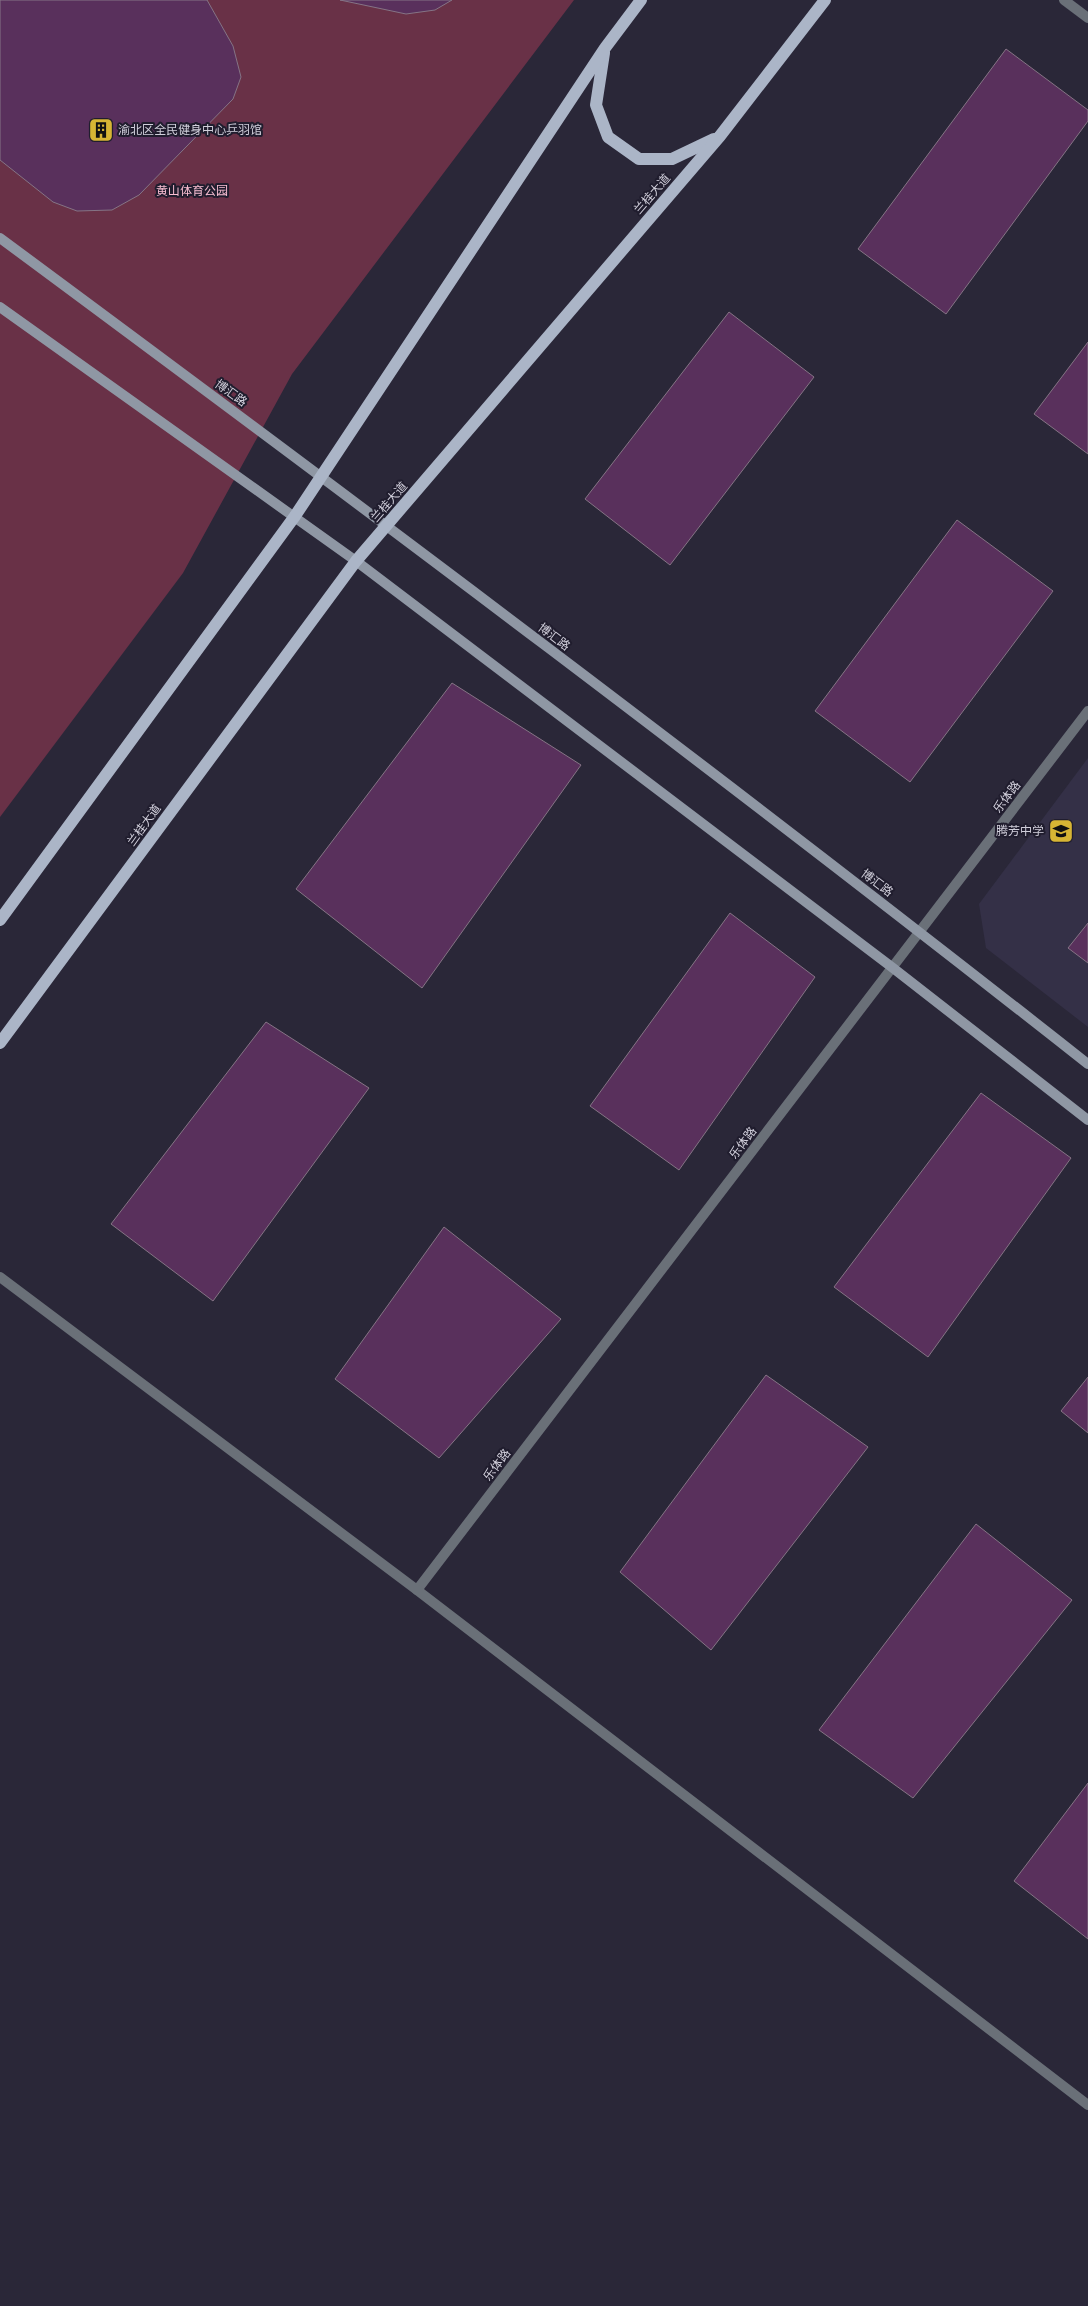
<svg xmlns="http://www.w3.org/2000/svg" width="1088" height="2306" viewBox="0 0 1088 2306" font-family="Montserrat,'Noto Sans SC',sans-serif">
	<style>
		.built { fill: #343047 }
		.green { fill: #693147 }
		.building { fill: #59305c; stroke: #857485 }
		.lines { fill: none; stroke-linecap: round; stroke-linejoin: round }
		.minor { stroke: #6a7078; stroke-width: 10 }
		.tertiary { stroke: #6a7078; stroke-width: 10 }
		.secondary { stroke: #8f97a4; stroke-width: 10 }
		.primary { stroke: #abb5c7; stroke-width: 12 }
		.labels { text-anchor: middle; stroke-width: 4; stroke-linejoin: round; paint-order: stroke }
		.poi-label { font-size: 12px; fill: #d1cfdb; stroke: #201d2e; text-anchor: start }
		.park-label { font-size: 12px; fill: #f9bed2; stroke: #201d2e }
		.street-label { font-size: 12px; fill: #d1cfdb; stroke: #201d2e }
	</style>
	<rect width="100%" height="100%" fill="#2a2738"/>
	<!-- built -->
	<path class="built" d="M1088,758V1027L986,948L979,904Z"/>
	<!-- green -->
	<path class="green" d="M0,0H574L292,374L183,573L0,817Z"/>
	<!-- building -->
	<g class="building">
		<path d="M0,0H207L233,46L241,77L233,99L139,195L112,210L77,211L53,202L0,160Z"/>
		<path d="M340,0H452L435,10L406,14Z"/>
		<path d="M1006,49L1088,110V121L946,314L858,249Z"/>
		<path d="M729,312L814,377L670,565L585,499Z"/>
		<path d="M1088,342V454L1034,414Z"/>
		<path d="M957,520L1053,591L910,782L815,711Z"/>
		<path d="M452,683L581,765L422,988L296,889Z"/>
		<path d="M730,913L815,977L679,1170L590,1106Z"/>
		<path d="M1088,923V963L1068,948Z"/>
		<path d="M266,1022L369,1088L213,1301L111,1224Z"/>
		<path d="M981,1093L1071,1158L928,1357L834,1287Z"/>
		<path d="M444,1227L561,1319L439,1458L335,1379Z"/>
		<path d="M766,1375L868,1447L711,1650L620,1572Z"/>
		<path d="M1088,1377V1433L1061,1411Z"/>
		<path d="M976,1524L1072,1600L913,1798L819,1730Z"/>
		<path d="M1088,1783V1939L1014,1881Z"/>
	</g>
	<g class="lines">
		<!-- minor -->
		<g class="minor">
			<path d="M1064,0L1088,18"/>
			<path d="M417,1590L1088,711"/>
		</g>
		<!-- tertiary -->
		<path class="tertiary" d="M0,1277L417,1590L1088,2105"/>
		<!-- secondary -->
		<g class="secondary">
			<path d="M0,238C366,509 730,782 1088,1064"/>
			<path d="M0,307L356,561L893,968L1088,1120"/>
		</g>
		<!-- primary -->
		<g class="primary">
			<path d="M604,53L596,105L608,137L639,159H672L714,139"/>
			<path d="M0,920L295,516L605,48L641,0"/>
			<path d="M0,1043L356,561L720,136L825,0"/>
		</g>
	</g>
	<!-- icons -->
	<defs>
		<symbol id="building-square" viewBox="-11 -11 22 22"><rect x="-9" y="-9" width="18" height="18" rx="4" fill="#d7b534" stroke="#201d2e"/><path d="M-4-6H4V6H1V3H-1V6H-4ZM-2.5-4.3h1.7v1.8h-1.7ZM.8-4.3h1.7v1.8H.8ZM-2.5-1h1.7V.8h-1.7ZM.8-1h1.7V.8H.8Z" fill="#111"/></symbol>
		<symbol id="school-square" viewBox="-11 -11 22 22"><rect x="-9" y="-9" width="18" height="18" rx="4" fill="#d7b534" stroke="#201d2e"/><path d="M0-5L7-2L0 1L-7-2ZM-4 1L0 2.5L4 1V4Q0 6-4 4Z" fill="#111"/></symbol>
	</defs>
	<g fill-rule="evenodd">
		<use href="#building-square" x="87" y="116" width="28" height="28"/>
		<use href="#school-square" x="1047" y="817" width="28" height="28"/>
	</g>
	<g class="labels">
		<!-- poi labels -->
		<g class="poi-label">
			<text x="118" y="134">渝北区全民健身中心乒羽馆</text>
			<text x="1044" y="835" text-anchor="end">腾芳中学</text>
		</g>
		<!-- park labels -->
		<g class="park-label">
			<text x="192" y="195">黄山体育公园</text>
		</g>
		<!-- street labels -->
		<g class="street-label">
			<text transform="translate(652 194) rotate(-49)" y="4">兰桂大道</text>
			<text transform="translate(231 393) rotate(36)" y="4">博汇路</text>
			<text transform="translate(389 502) rotate(-49)" y="4">兰桂大道</text>
			<text transform="translate(554 637) rotate(37)" y="4">博汇路</text>
			<text transform="translate(1007 797) rotate(-53)" y="4">乐体路</text>
			<text transform="translate(144 825) rotate(-54)" y="4">兰桂大道</text>
			<text transform="translate(877 883) rotate(37)" y="4">博汇路</text>
			<text transform="translate(743 1143) rotate(-53)" y="4">乐体路</text>
			<text transform="translate(497 1465) rotate(-53)" y="4">乐体路</text>
		</g>
	</g>
</svg>
